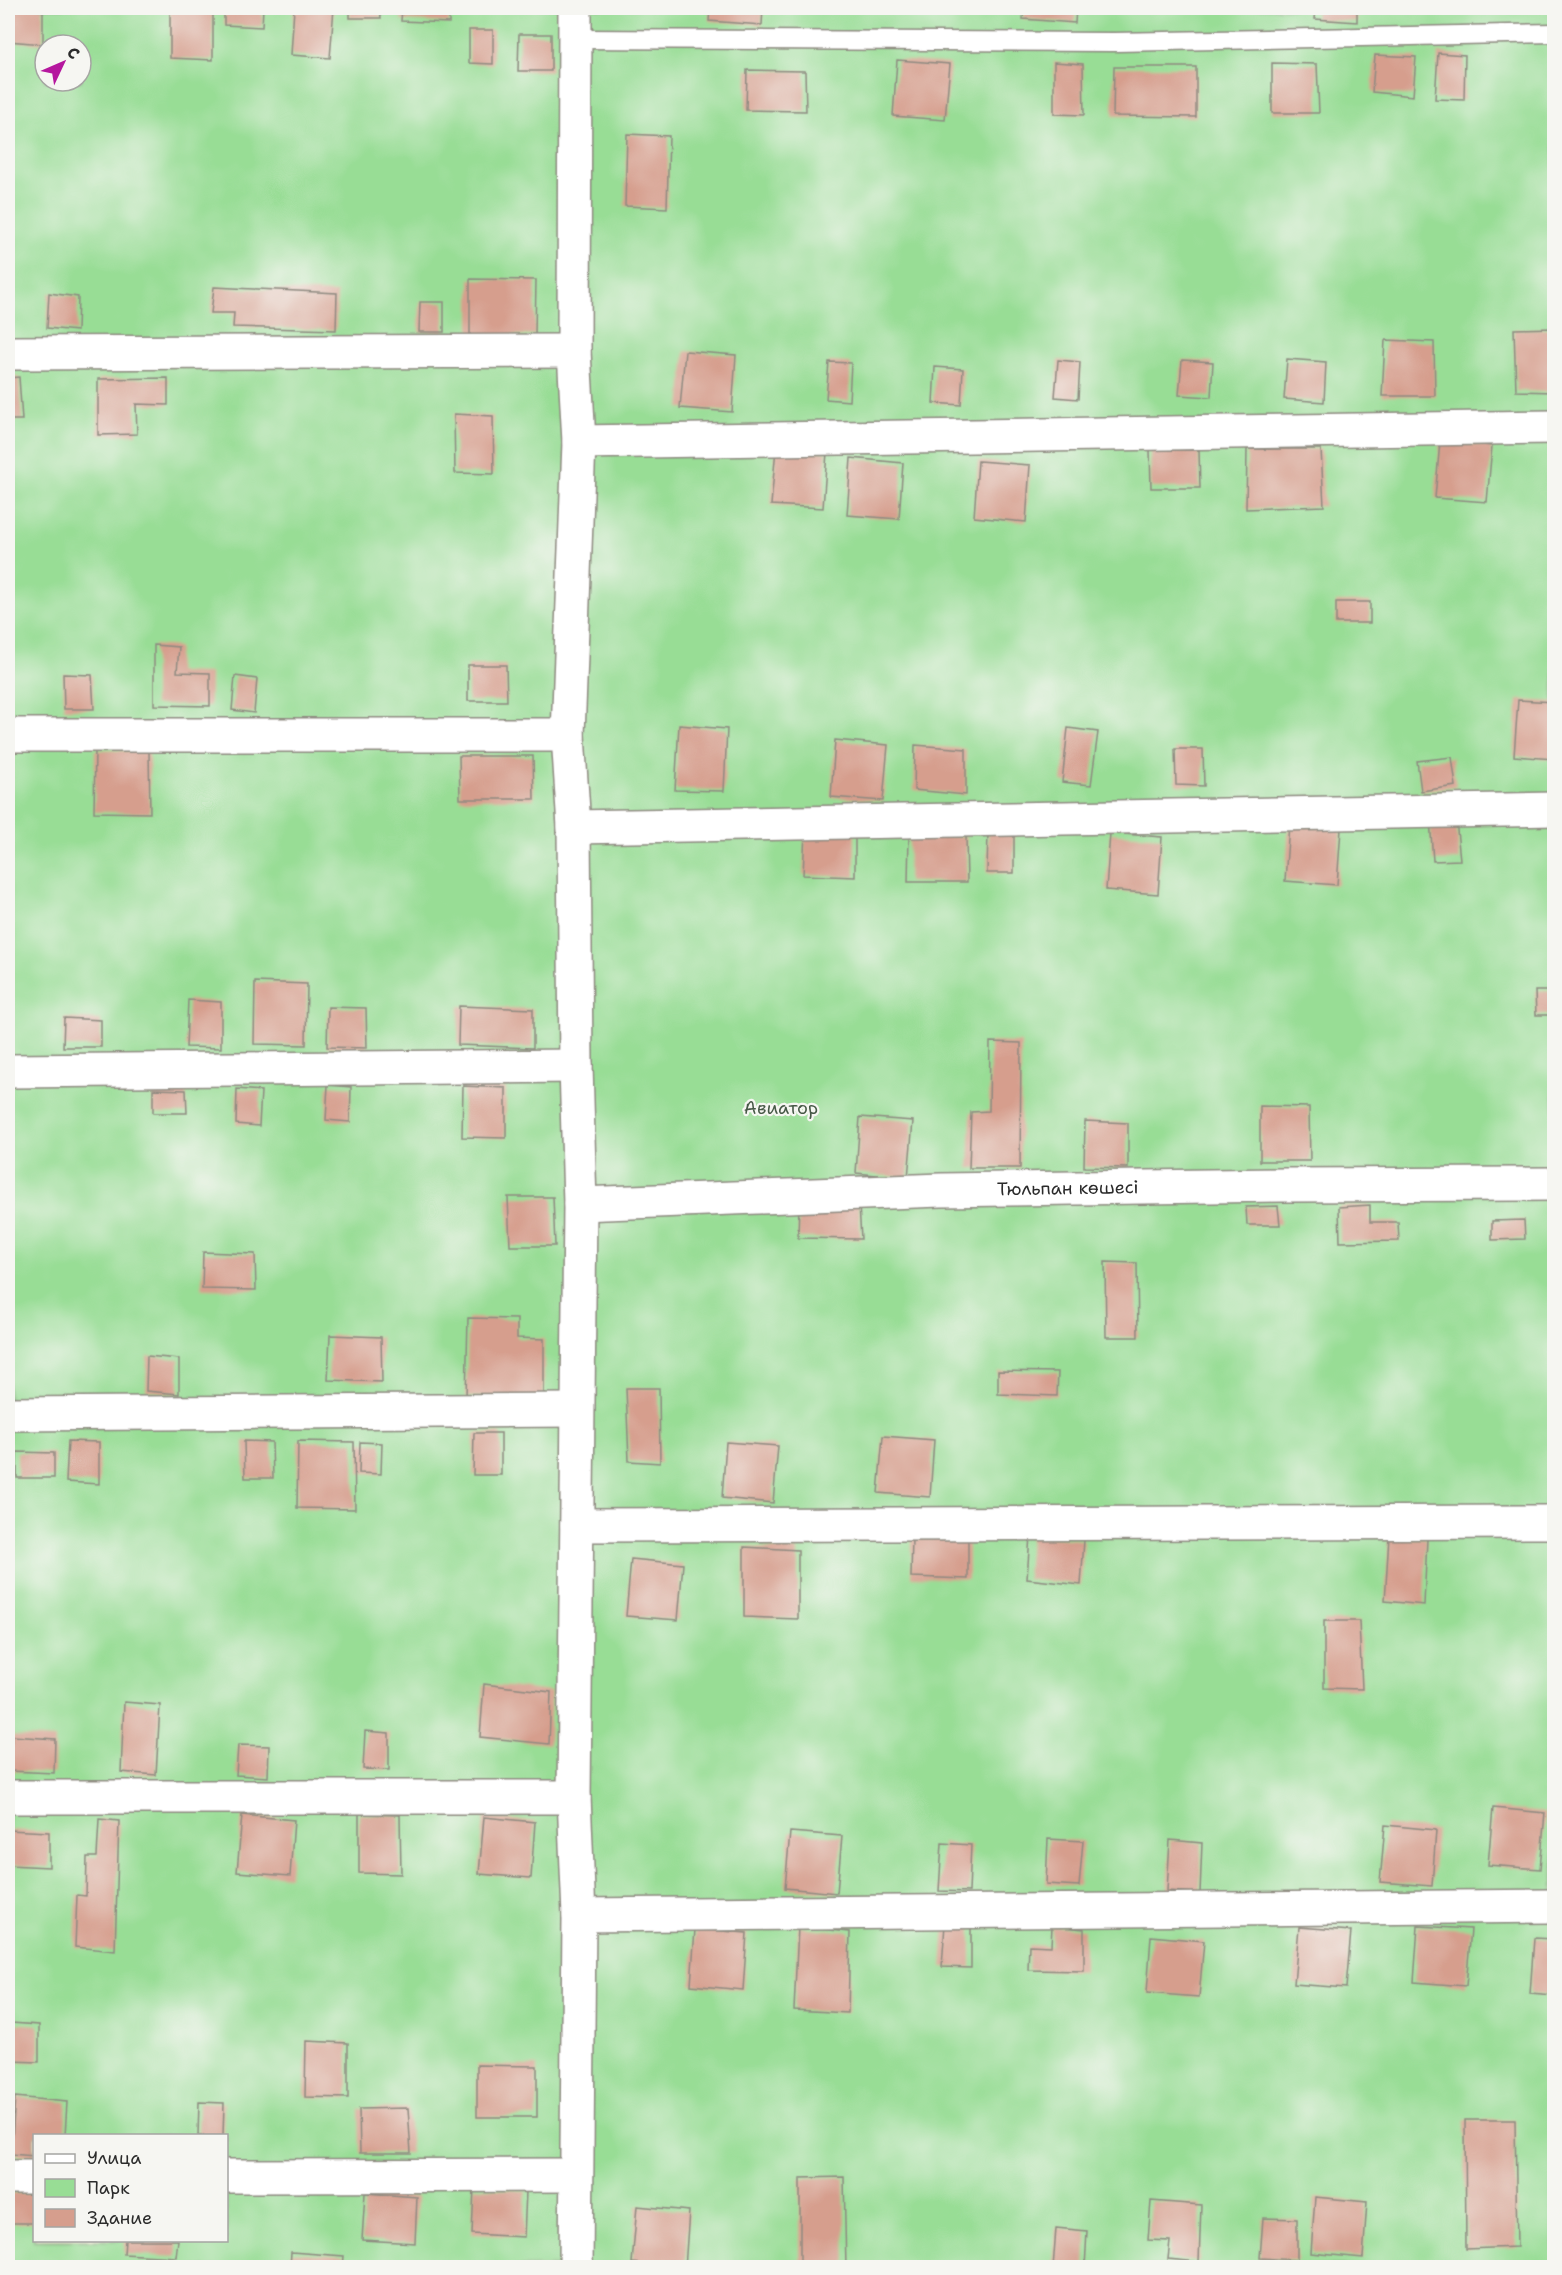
<svg xmlns="http://www.w3.org/2000/svg" width="1562" height="2275" viewBox="0 0 1562 2275" font-family="'Shantell Sans',sans-serif">
	<style>
		.green { fill: #98dd95; stroke: #628460; stroke-width: 1.5; fill-rule: evenodd }
		.building { fill: #d69e8d }
		.lines { fill: none; stroke-linecap: round; stroke-linejoin: round }
		.service-casing { stroke: #8e8a80; stroke-width: 21 }
		.minor-casing { stroke: #8e8a80; stroke-width: 36 }
		.service { stroke: #fff; stroke-width: 18 }
		.minor { stroke: #fff; stroke-width: 33 }
		.labels { text-anchor: middle; stroke-width: 4.5; stroke-linejoin: round; paint-order: stroke }
		.park-label { font-size: 18px; fill: #465846; stroke: #f6f6f2 }
		.street-label { font-size: 18px; fill: #2b2b2b; stroke: #f6f6f2 }
	</style>
	<rect width="100%" height="100%" fill="#f6f6f2"/>
	<filter id="ink" filterUnits="userSpaceOnUse"><feTurbulence type="fractalNoise" baseFrequency=".0167" numOctaves="2"/><feDisplacementMap in="SourceGraphic" scale="12" xChannelSelector="R" yChannelSelector="G"/><feConvolveMatrix kernelMatrix="1 2 1 2 8 2 1 2 1" color-interpolation-filters="sRGB"/></filter>
	<filter id="wash" filterUnits="userSpaceOnUse"><feTurbulence type="fractalNoise" baseFrequency=".008" numOctaves="4" result="noise"/><feDisplacementMap in="SourceGraphic" scale="24" xChannelSelector="R" yChannelSelector="G"/><feGaussianBlur stdDeviation="1.35" result="paint"/><feColorMatrix in="noise" values="0 0 0 0 0 0 0 0 0 0 0 0 0 0 0 0 0 1.4 0 .05"/><feComposite in="paint" operator="in"/></filter>
	<g filter="url(#wash)">
		<rect width="100%" height="100%" fill="#f0e9d4"/>
		<!-- green -->
		<path class="green" d="M8,8H1554V2267H8ZM45,45H81V81H45ZM34,2136H226V2240H34Z"/>
		<g id="blocks">
			<!-- building -->
			<g class="building">
				<path d="M8,8H43V44L8,41Z"/>
				<path d="M170,8H213V60L170,58Z"/>
				<path d="M224,8H263L262,27L224,25Z"/>
				<path d="M294,8H334L330,58L291,55Z"/>
				<path d="M350,8H380L381,18H350Z"/>
				<path d="M402,8H449V23L401,21Z"/>
				<path d="M710,8H763L762,25L709,21Z"/>
				<path d="M1024,8H1076L1075,23L1023,19Z"/>
				<path d="M1316,8H1357V22L1315,19Z"/>
				<path d="M469,30H493V64L469,63Z"/>
				<path d="M519,34H551V71H518Z"/>
				<path d="M1438,53L1465,55L1464,100L1435,99Z"/>
				<path d="M1375,55L1416,57L1413,96L1372,92Z"/>
				<path d="M897,60L950,64L945,120L893,116Z"/>
				<path d="M1054,62L1083,64L1084,115L1054,114Z"/>
				<path d="M1272,63L1317,64L1319,113H1272Z"/>
				<path d="M1114,67H1196V117L1113,116Z"/>
				<path d="M747,70L805,71L806,111L746,110Z"/>
				<path d="M627,134L669,136L667,208L625,206Z"/>
				<path d="M470,279L536,280L535,335L470,337Z"/>
				<path d="M214,287L337,293L336,330L233,327L234,313H211Z"/>
				<path d="M49,293L78,297L77,331L47,328Z"/>
				<path d="M420,302H444V332H419Z"/>
				<path d="M1554,328V392L1516,391L1514,329Z"/>
				<path d="M1385,340L1434,342L1435,396H1382Z"/>
				<path d="M685,351L736,355L732,412L680,408Z"/>
				<path d="M1287,359L1326,362L1324,402L1284,399Z"/>
				<path d="M1058,360L1080,362L1078,399L1055,397Z"/>
				<path d="M1182,360L1213,362L1211,397L1179,395Z"/>
				<path d="M829,362L851,363L849,401L826,399Z"/>
				<path d="M935,367L963,369L961,405L933,403Z"/>
				<path d="M19,377L22,420H8V378Z"/>
				<path d="M168,378V405L136,404L137,434L98,435V379Z"/>
				<path d="M454,414L493,416L494,474L455,473Z"/>
				<path d="M1440,441L1492,446L1487,502L1435,498Z"/>
				<path d="M776,448L827,452L823,508L771,505Z"/>
				<path d="M1247,449H1321L1324,506L1246,509Z"/>
				<path d="M1150,450H1199L1200,488H1151Z"/>
				<path d="M851,458L903,463L899,519L847,515Z"/>
				<path d="M978,461L1030,465L1026,522L974,517Z"/>
				<rect x="1336" y="602" width="34" height="21"/>
				<path d="M154,645L179,647L177,672L210,673V706L154,705Z"/>
				<path d="M468,665H506L507,701H468Z"/>
				<path d="M63,674L92,675L94,709H64Z"/>
				<path d="M235,676L257,679L254,713L232,710Z"/>
				<path d="M1518,700L1554,702V759L1514,756Z"/>
				<path d="M679,725L727,729L724,791L675,790Z"/>
				<path d="M1068,728L1098,732L1091,785L1062,782Z"/>
				<path d="M835,740L888,745L883,801L831,797Z"/>
				<path d="M915,745L966,749V795L914,790Z"/>
				<path d="M1175,749H1203L1204,786L1176,785Z"/>
				<path d="M95,750L149,751L150,813L94,812Z"/>
				<path d="M459,756H533L534,799H460Z"/>
				<path d="M1452,757L1456,786L1421,791L1417,761Z"/>
				<path d="M1430,820H1456L1460,860L1433,861Z"/>
				<path d="M1289,824L1341,829L1337,885L1285,881Z"/>
				<path d="M988,830L1014,831V873H987Z"/>
				<path d="M805,832L855,833V877L803,875Z"/>
				<path d="M1110,833L1162,837L1158,894L1106,890Z"/>
				<path d="M909,835L966,836L967,882H908Z"/>
				<path d="M255,982L307,984L306,1045L254,1044Z"/>
				<path d="M1535,991H1554V1015H1536Z"/>
				<path d="M188,1000L221,1002V1048L186,1047Z"/>
				<path d="M459,1006L533,1009V1048L458,1045Z"/>
				<path d="M328,1007L366,1008L367,1048L327,1047Z"/>
				<path d="M64,1018L101,1020V1047H63Z"/>
				<path d="M990,1042L1021,1043L1020,1168H969L971,1112L989,1111Z"/>
				<path d="M328,1085L351,1087L350,1122L326,1120Z"/>
				<path d="M463,1086L506,1088V1138L462,1137Z"/>
				<path d="M153,1089L186,1090L187,1113H153Z"/>
				<path d="M237,1089L261,1091L259,1126L236,1124Z"/>
				<path d="M1260,1106L1309,1107L1310,1161H1260Z"/>
				<path d="M860,1117L913,1121L908,1178L856,1173Z"/>
				<path d="M1085,1121L1128,1123V1168L1084,1167Z"/>
				<path d="M1550,1127H1554V1163H1553Z"/>
				<path d="M508,1197H553L555,1246H510Z"/>
				<path d="M799,1202L859,1204L861,1239L798,1238Z"/>
				<path d="M1370,1205V1222H1398L1399,1241L1340,1242L1339,1207Z"/>
				<path d="M1278,1206L1280,1225H1247L1246,1207Z"/>
				<path d="M1524,1220L1525,1239L1492,1240V1221Z"/>
				<path d="M203,1252L255,1254L256,1290L202,1289Z"/>
				<path d="M1105,1262L1137,1263L1138,1337H1106Z"/>
				<path d="M468,1318L517,1319V1338L544,1339V1399L466,1397Z"/>
				<path d="M330,1335L381,1337L382,1382L328,1380Z"/>
				<path d="M147,1356L179,1359V1394L146,1391Z"/>
				<path d="M998,1371L1058,1372L1057,1396L998,1394Z"/>
				<path d="M626,1388H659L660,1463L629,1461Z"/>
				<path d="M474,1433H501V1475H473Z"/>
				<path d="M883,1436L934,1440L930,1497L878,1493Z"/>
				<path d="M68,1441L99,1442V1484L66,1482Z"/>
				<path d="M244,1441L272,1442L273,1478H245Z"/>
				<path d="M298,1441L354,1442L355,1509L297,1508Z"/>
				<path d="M360,1442L382,1443L381,1474L359,1473Z"/>
				<path d="M726,1442L778,1446L773,1503L722,1498Z"/>
				<path d="M17,1452L54,1453V1478H17Z"/>
				<path d="M1030,1535L1084,1540L1081,1585L1027,1579Z"/>
				<path d="M1389,1536L1427,1539L1424,1605L1385,1601Z"/>
				<path d="M912,1538L968,1540V1579L911,1577Z"/>
				<path d="M744,1547L798,1550V1619L744,1617Z"/>
				<path d="M631,1559L683,1564L678,1620L626,1616Z"/>
				<path d="M1324,1621H1359L1362,1689L1324,1688Z"/>
				<path d="M484,1684L551,1692L549,1744L480,1737Z"/>
				<path d="M124,1702L160,1705L156,1775L121,1772Z"/>
				<path d="M365,1731L389,1733V1770L363,1769Z"/>
				<path d="M12,1736L55,1739L54,1773L9,1771Z"/>
				<path d="M238,1745L269,1746L268,1777L236,1775Z"/>
				<path d="M1493,1808L1545,1813L1540,1869L1488,1865Z"/>
				<path d="M359,1814L400,1815L401,1874L359,1873Z"/>
				<path d="M242,1815L294,1820L290,1876L237,1872Z"/>
				<path d="M484,1817L535,1822L531,1878L479,1874Z"/>
				<path d="M99,1819L119,1821L115,1951L75,1947L77,1895L86,1896L87,1857H97Z"/>
				<path d="M1385,1825L1436,1830L1432,1886L1380,1882Z"/>
				<path d="M8,1830L49,1832V1867L8,1865Z"/>
				<path d="M790,1832L842,1836L837,1893L785,1888Z"/>
				<path d="M1048,1839L1083,1841L1079,1886L1046,1884Z"/>
				<path d="M1170,1840L1202,1843L1200,1893L1167,1891Z"/>
				<path d="M942,1843L971,1845L969,1892L939,1891Z"/>
				<path d="M945,1924L971,1926V1968L942,1967Z"/>
				<path d="M1052,1926L1084,1929V1971L1028,1970L1029,1945L1051,1946Z"/>
				<path d="M1418,1926L1471,1929L1466,1986L1414,1982Z"/>
				<path d="M798,1927L850,1932L848,2013L794,2010Z"/>
				<path d="M1299,1927L1351,1931L1346,1988L1294,1984Z"/>
				<path d="M695,1929L747,1933L743,1990L691,1985Z"/>
				<path d="M1151,1936L1204,1941L1199,1997L1147,1993Z"/>
				<path d="M1534,1938L1554,1939V1996L1530,1994Z"/>
				<path d="M11,2023L39,2025V2062L10,2061Z"/>
				<path d="M306,2041L348,2043V2098L305,2097Z"/>
				<path d="M477,2065L537,2066V2117H477Z"/>
				<path d="M15,2097L67,2102L65,2136H34V2156L11,2154Z"/>
				<path d="M199,2102L224,2103L223,2136H198Z"/>
				<path d="M408,2108L411,2153H360L359,2109Z"/>
				<path d="M1465,2120H1515L1517,2247L1466,2249Z"/>
				<path d="M844,2177L846,2268H800V2178Z"/>
				<path d="M474,2187L526,2191L524,2237L472,2234Z"/>
				<rect x="8" y="2193" width="26" height="30"/>
				<path d="M365,2193L417,2197L415,2243L362,2240Z"/>
				<path d="M1315,2197L1367,2202L1363,2258L1311,2253Z"/>
				<path d="M1151,2201L1201,2205L1199,2262L1168,2259L1170,2241L1148,2240Z"/>
				<path d="M637,2206L689,2211L685,2268L632,2263Z"/>
				<path d="M1263,2218L1297,2219V2260L1260,2258Z"/>
				<path d="M1056,2228L1087,2231L1085,2268H1053Z"/>
				<path d="M125,2240H178L176,2257L124,2254Z"/>
				<path d="M291,2252L344,2256L343,2268H290Z"/>
			</g>
		</g>
	</g>
	<g filter="url(#ink)">
		<use href="#blocks" fill-opacity="0" stroke="#8e8a80" stroke-width="1.5"/>
		<g class="lines">
			<defs>
				<path id="service" d="M575,39L1115,42L1554,33"/>
				<g id="minor">
					<path d="M575,8L574,351L579,442L568,735L574,827L576,1066L580,1204L574,1797L579,1915L576,2268"/>
					<path d="M8,353L574,351"/>
					<path d="M579,442L1554,427"/>
					<path d="M8,735H568"/>
					<path d="M574,827L1554,809"/>
					<path d="M8,1071L576,1066"/>
					<path id="s1" d="M580,1204L941,1190L1285,1185L1554,1184"/>
					<path d="M8,1414L577,1410"/>
					<path d="M577,1525L1554,1522"/>
					<path d="M8,1797H574"/>
					<path d="M579,1915L1554,1906"/>
					<path d="M226,2176L576,2175"/>
					<path d="M8,2177H34"/>
				</g>
			</defs>
			<!-- service casing -->
			<use href="#service" class="service-casing"/>
			<!-- minor casing -->
			<use href="#minor" class="minor-casing"/>
			<!-- service -->
			<use href="#service" class="service"/>
			<!-- minor -->
			<use href="#minor" class="minor"/>
		</g>
	</g>
	<g class="labels">
		<!-- park labels -->
		<g class="park-label">
			<text x="781" y="1114">Авиатор</text>
		</g>
		<!-- street labels -->
		<g class="street-label">
			<text dy="6" stroke="none"><textPath href="#s1" startOffset="488">Тюльпан көшесі</textPath></text>
		</g>
	</g>
	<!-- margin -->
	<rect width="1562" height="2275" fill="none" stroke="#f6f6f2" stroke-width="30"/>
	<!-- legend -->
	<rect x="33" y="2134" width="195" height="108" fill="#f6f6f2" stroke="#a5a5a2" stroke-width="1.5"/>
	<rect x="45" y="2154" width="30" height="9" fill="#ffffff" stroke="#a5a5a2" stroke-width="1.5"/>
	<text x="87" y="2164" font-size="18" fill="#2b2b2b">Улица</text>
	<rect x="45" y="2179" width="30" height="18" fill="#98dd95" stroke="#a5a5a2" stroke-width="1.5"/>
	<text x="87" y="2194" font-size="18" fill="#2b2b2b">Парк</text>
	<rect x="45" y="2209" width="30" height="18" fill="#d69e8d" stroke="#a5a5a2" stroke-width="1.5"/>
	<text x="87" y="2224" font-size="18" fill="#2b2b2b">Здание</text>
	<!-- north arrow -->
	<g transform="translate(63 63) rotate(46)"><circle r="28" fill="#f6f6f2" stroke="#a5a5a2" stroke-width="1.5"/>
	<path d="M0-4.5L10 22L0 15L-10 22Z" fill="#b5179e"/>
	<text y="-9" font-size="16" font-weight="bold" text-anchor="middle" fill="#2b2b2b">С</text>
	</g>
</svg>
